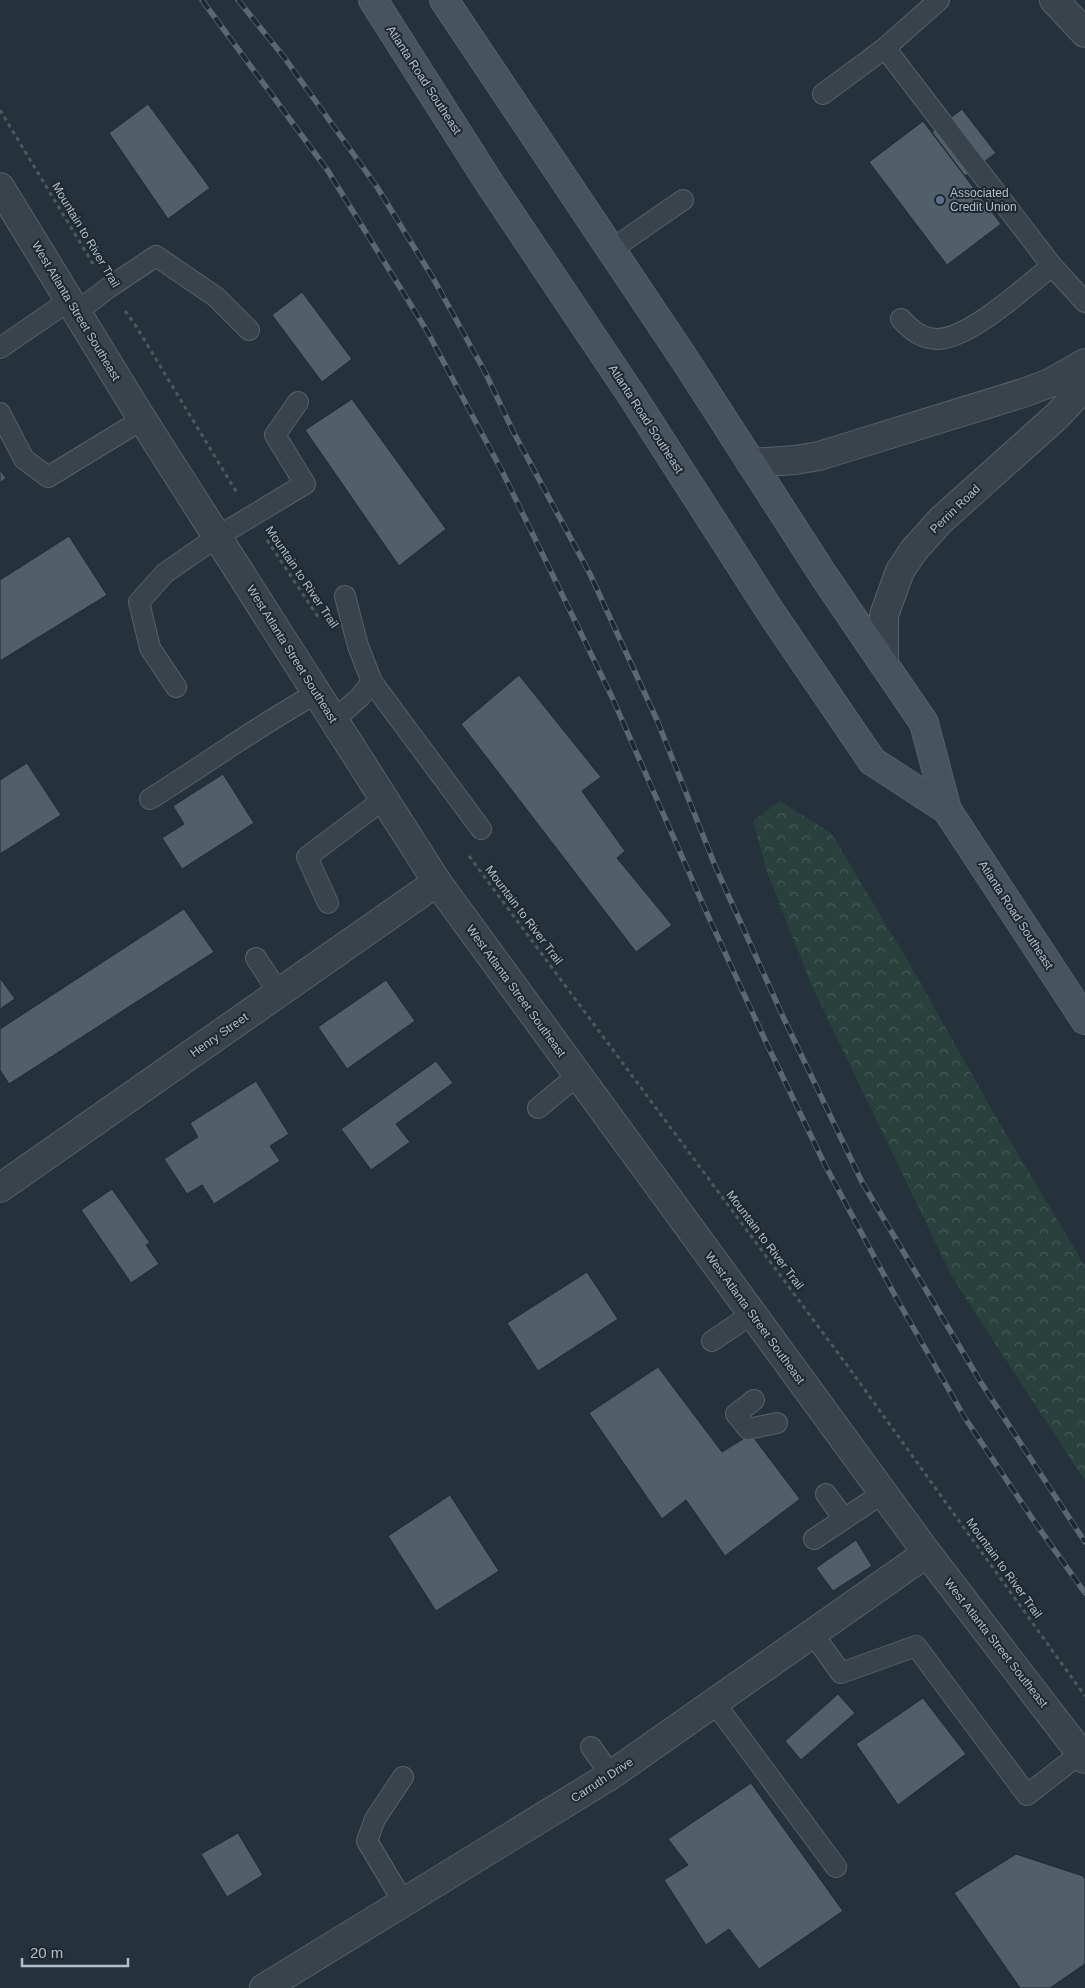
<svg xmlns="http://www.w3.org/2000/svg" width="1085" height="1988" viewBox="0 0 1085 1988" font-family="Arial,sans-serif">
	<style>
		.forest { fill: url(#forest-crowns) }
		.building { fill: #505f69; stroke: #1f2a32 }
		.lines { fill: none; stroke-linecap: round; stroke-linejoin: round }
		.service-casing { stroke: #566169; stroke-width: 22 }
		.minor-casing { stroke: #566169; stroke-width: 30 }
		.tertiary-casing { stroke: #566169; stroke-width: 30 }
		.secondary-casing { stroke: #566169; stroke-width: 30 }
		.path { stroke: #485c5c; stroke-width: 3; stroke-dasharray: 4 4; stroke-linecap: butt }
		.service { stroke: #38434b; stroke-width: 20 }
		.minor { stroke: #38434b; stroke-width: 28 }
		.tertiary { stroke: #38434b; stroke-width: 28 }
		.secondary { stroke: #47535e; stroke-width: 28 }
		.rail-casing { stroke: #5a6872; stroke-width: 5.5 }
		.rail { stroke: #1d2830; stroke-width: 4; stroke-dasharray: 11; stroke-linecap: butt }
		.service-dot { fill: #5c6f8a; stroke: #1d2830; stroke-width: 2 }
		.labels { text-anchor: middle; stroke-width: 4; stroke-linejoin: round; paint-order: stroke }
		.street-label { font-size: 12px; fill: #b4bec7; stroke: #1d2830 }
		.poi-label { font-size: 12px; fill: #b4bec7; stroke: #1d2830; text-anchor: start }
	</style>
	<defs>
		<pattern id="forest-crowns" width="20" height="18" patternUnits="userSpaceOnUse" patternTransform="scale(1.25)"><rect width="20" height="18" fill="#29403d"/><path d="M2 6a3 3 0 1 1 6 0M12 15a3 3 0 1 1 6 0" fill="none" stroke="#465a58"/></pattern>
	</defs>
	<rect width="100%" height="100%" fill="#25323b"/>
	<!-- forest -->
	<path class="forest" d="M780,801L831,833L908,961L997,1119L1085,1266V1481L952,1277L811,984L767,872L753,821Z"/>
	<!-- building -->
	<g class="building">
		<path d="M148,104L210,188L168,219L109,133Z"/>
		<path d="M962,109L996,153L965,176L932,132Z"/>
		<path d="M923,121L1001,224L947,265L869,162Z"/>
		<path d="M302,292L352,359L322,382L272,315Z"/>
		<path d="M352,399L446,529L399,566L305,430Z"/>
		<path d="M0,470L6,478L0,483Z"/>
		<path d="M69,536L107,595L0,661V580Z"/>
		<path d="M519,675L601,777L582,791L625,851L617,858L672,925L636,952L461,724Z"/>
		<path d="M27,763L61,815L0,854V780Z"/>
		<path d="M223,774L254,823L182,869L162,838L184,824L173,806Z"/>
		<path d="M184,909L214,952L9,1084L0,1070V1029Z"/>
		<path d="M0,978L15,999L0,1009Z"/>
		<path d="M386,980L415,1021L347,1069L318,1027Z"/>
		<path d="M436,1061L453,1083L396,1124L410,1142L371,1170L341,1129Z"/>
		<path d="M256,1081L289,1134L270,1146L280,1161L214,1204L202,1185L187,1194L164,1159L198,1137L190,1123Z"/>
		<path d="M112,1189L150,1243L146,1245L159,1264L131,1283L81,1210Z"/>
		<path d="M587,1272L618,1319L538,1371L507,1323Z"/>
		<path d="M658,1367L722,1452L751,1434L800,1499L725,1556L686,1500L662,1519L589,1413Z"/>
		<path d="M450,1495L499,1571L436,1611L388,1536Z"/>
		<path d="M856,1540L872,1566L833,1591L816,1568Z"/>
		<path d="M838,1694L855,1713L801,1760L785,1741Z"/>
		<path d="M923,1698L966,1754L898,1805L856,1744Z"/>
		<path d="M751,1783L843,1911L759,1969L729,1929L706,1945L664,1880L688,1865L668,1839Z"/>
		<path d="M238,1833L263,1875L227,1897L201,1854Z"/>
		<path d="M1016,1854L1083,1876L1085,1879V1964L1050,1988H1020L954,1893Z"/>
	</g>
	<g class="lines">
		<defs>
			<g id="service">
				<path d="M885,48L1052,266L1085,302"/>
				<path d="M823,94L885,48L939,0"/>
				<path d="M612,249L683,200"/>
				<path d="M77,312L108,288L156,256L216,297L249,330"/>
				<path d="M901,319C911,330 922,339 938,339C971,338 1026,286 1052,266"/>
				<path d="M0,348L70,300"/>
				<path d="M0,413L24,459L48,477L143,419"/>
				<path d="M345,596L358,646L372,682L481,829"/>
				<path d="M176,687L150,648L139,602L165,573L217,537L305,484L275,435L298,402"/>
				<path d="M334,720L360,697L372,682"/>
				<path d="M150,799C206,764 259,725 317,693"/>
				<path d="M328,903L307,857L384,799"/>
				<path d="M256,958L279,993"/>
				<path d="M538,1108L578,1075"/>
				<path d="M712,1341L752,1314"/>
				<path d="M754,1400L736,1414L748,1429L777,1423"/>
				<path d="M826,1494L844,1519"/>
				<path d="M814,1539L883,1493"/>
				<path d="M813,1634L841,1673L916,1646L1027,1795L1081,1753"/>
				<path d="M714,1702L836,1867"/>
				<path d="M591,1747L611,1775"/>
				<path d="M403,1777L375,1819L367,1841L404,1903"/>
			</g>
			<g id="minor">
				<path d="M1054,0L1085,33"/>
				<path d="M751,463L795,460L819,456L1023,393L1050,383L1085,363"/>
				<path d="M884,664V615L900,571L914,550L941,520L1057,416L1085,386"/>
				<path d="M0,1188L437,882"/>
				<path d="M264,1988L611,1775L927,1553"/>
			</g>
			<path id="tertiary" d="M0,187L139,414L437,882L927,1553L1085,1759"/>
			<g id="secondary">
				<path d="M373,0L490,184L634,399L772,614L872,761L947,810"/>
				<path d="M444,0L685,360L824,576L924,723L947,810L1085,1020"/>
			</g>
		</defs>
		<!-- service casing -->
		<use href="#service" class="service-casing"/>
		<!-- minor casing -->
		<use href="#minor" class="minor-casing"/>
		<!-- tertiary casing -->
		<use href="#tertiary" class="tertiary-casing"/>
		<!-- secondary casing -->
		<use href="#secondary" class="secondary-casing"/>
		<!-- path -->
		<g class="path">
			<path d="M0,110L93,264"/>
			<path d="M125,311L136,326L237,493"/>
			<path d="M267,540L320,620"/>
			<path d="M469,856L852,1372L1085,1696"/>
		</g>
		<!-- service -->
		<use href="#service" class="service"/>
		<!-- minor -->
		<use href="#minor" class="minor"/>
		<!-- tertiary -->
		<use href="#tertiary" class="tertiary"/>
		<!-- secondary -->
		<use href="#secondary" class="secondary"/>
		<defs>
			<g id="rail">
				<path d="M202,0L328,171L427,331L502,471L612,697L705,909L765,1040L825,1165L898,1301L965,1418L1034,1521L1085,1593"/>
				<path d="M238,0L284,57L377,187L433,278L485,372L514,433L590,574L657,720L716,868L785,1021L862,1182L980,1381L1085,1542"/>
			</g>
		</defs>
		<!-- rail casing -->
		<use href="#rail" class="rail-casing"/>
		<!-- rail -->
		<use href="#rail" class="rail"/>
	</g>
	<!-- markers -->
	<circle class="service-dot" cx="940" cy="200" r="5"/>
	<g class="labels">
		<!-- street labels -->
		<g class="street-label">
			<text transform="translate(424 80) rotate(57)" y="4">Atlanta Road Southeast</text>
			<text transform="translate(86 235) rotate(59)" y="4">Mountain to River Trail</text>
			<text transform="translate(76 311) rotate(59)" y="4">West Atlanta Street Southeast</text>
			<text transform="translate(646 419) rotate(57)" y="4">Atlanta Road Southeast</text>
			<text transform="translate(955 509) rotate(-44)" y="4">Perrin Road</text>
			<text transform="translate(302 577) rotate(56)" y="4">Mountain to River Trail</text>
			<text transform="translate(292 654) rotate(58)" y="4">West Atlanta Street Southeast</text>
			<text transform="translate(524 915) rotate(53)" y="4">Mountain to River Trail</text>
			<text transform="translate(1016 915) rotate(57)" y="4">Atlanta Road Southeast</text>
			<text transform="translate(516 991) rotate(54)" y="4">West Atlanta Street Southeast</text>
			<text transform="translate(219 1035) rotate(-35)" y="4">Henry Street</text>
			<text transform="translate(765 1240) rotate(53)" y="4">Mountain to River Trail</text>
			<text transform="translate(755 1318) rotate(54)" y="4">West Atlanta Street Southeast</text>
			<text transform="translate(1004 1568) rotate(54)" y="4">Mountain to River Trail</text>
			<text transform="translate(996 1643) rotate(52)" y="4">West Atlanta Street Southeast</text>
			<text transform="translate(602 1780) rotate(-33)" y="4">Carruth Drive</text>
		</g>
		<!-- poi labels -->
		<g class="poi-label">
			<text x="950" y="197">Associated<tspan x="950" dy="14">Credit Union</tspan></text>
		</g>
	</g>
	<!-- scale -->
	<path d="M22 1958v8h106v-8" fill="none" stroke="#b4bec7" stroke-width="2.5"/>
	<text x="30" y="1958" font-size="15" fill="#b4bec7" stroke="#1d2830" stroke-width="4" paint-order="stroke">20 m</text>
</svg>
